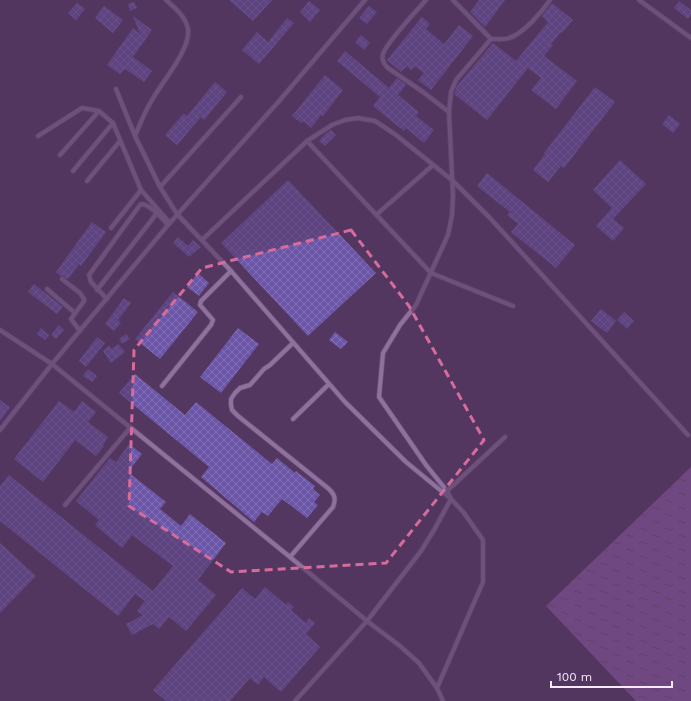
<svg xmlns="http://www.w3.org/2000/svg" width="691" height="701" viewBox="0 0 691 701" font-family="'Work Sans',sans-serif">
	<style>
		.water { fill: url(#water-ripples) }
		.building { fill: url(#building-cross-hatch) }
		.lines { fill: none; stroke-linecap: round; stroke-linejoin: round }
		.service-casing { stroke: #6a5274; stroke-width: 5.5 }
		.service { stroke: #8f709e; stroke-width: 4 }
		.marked { fill: none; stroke: #d76c9c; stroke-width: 3; stroke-dasharray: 8 5; stroke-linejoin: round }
	</style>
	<defs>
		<pattern id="water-ripples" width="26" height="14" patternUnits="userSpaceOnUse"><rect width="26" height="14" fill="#905ca8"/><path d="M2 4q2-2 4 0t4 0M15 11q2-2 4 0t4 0" fill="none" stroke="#6d517a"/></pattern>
		<pattern id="building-cross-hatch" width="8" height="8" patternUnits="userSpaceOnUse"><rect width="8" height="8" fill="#6c56a7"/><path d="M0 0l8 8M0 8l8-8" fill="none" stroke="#826eb4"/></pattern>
	</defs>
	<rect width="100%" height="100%" fill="#533760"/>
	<!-- water -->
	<path class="water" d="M691,467V701H636L546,606Z"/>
	<!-- building -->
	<g class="building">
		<path d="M229,0H272L253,21Z"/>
		<path d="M479,0H505L485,27L470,12Z"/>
		<path d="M309,1L320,10L310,22L300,12Z"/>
		<path d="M679,1L691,10V15L688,19L674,8Z"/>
		<path d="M134,2L137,8L130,11L128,4Z"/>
		<path d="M77,3L85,9L76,20L68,13Z"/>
		<path d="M552,3L573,20L562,33L561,32L551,44L553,45L544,56L577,81L556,109L531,90L541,78L528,68L487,120L454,94L457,86L493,43L516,61L548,22L542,16Z"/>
		<path d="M104,6L123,20L113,33L95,18Z"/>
		<path d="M369,6L377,12L367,24L359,18Z"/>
		<path d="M133,16L152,30L133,57L152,71L144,82L125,69L120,74L107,65L133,28L140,34Z"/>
		<path d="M422,17L430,24L426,29L444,44L459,25L473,36L431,90L418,80L424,73L415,66L411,70L407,66L401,72L387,60Z"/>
		<path d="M287,18L294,23L259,64L242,50L257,32L268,42Z"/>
		<path d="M361,35L370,43L364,50L355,42Z"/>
		<path d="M345,51L389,88L397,78L406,85L398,95L419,112L416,116L434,130L424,143L406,128L404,131L373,106L380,97L337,61Z"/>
		<path d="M325,75L343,90L323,116L321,115L311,128L303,121L301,123L292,116Z"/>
		<path d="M215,82L227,92L204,120L201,117L177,145L165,135L184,113L187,116Z"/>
		<path d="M595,87L615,102L564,168L561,166L548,182L533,170L545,154L544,153Z"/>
		<path d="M669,115L680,124L673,133L662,124Z"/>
		<path d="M331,130L336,135L325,146L319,141L325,134Z"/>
		<path d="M620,160L646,184L613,219L624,228L613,241L596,226L612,208L593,190Z"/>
		<path d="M487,173L575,245L556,268L511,232L518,224L507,215L510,212L477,186Z"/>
		<path d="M288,180L376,273L308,336L221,243Z"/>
		<path d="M92,222L106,232L81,266L79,264L68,279L61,276L56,272Z"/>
		<path d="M178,237L188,246L193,240L201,247L189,257L173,243Z"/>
		<path d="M198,273L209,283L199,296L187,287Z"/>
		<path d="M34,284L63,307L57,314L28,292Z"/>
		<path d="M173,292L198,312L160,359L135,339Z"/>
		<path d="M124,298L131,303L118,320L121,323L114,331L105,324Z"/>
		<path d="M601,309L616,321L607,333L591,321Z"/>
		<path d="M624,312L634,321L627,329L617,320Z"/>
		<path d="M59,325L64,330L56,339L51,335Z"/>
		<path d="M41,328L49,335L45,340L37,334Z"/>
		<path d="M238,328L259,344L221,393L200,377Z"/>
		<path d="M335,332L348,342L341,349L329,340Z"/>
		<path d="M126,334L130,339L122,344L119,339Z"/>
		<path d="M97,337L105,343L86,367L79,361Z"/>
		<path d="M118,344L125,352L111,363L103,351L109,346L112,349Z"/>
		<path d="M88,369L97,376L92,382L83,376Z"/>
		<path d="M135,374L185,415L196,402L272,464L277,458L295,473L296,471L315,486L313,489L320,495L314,502L318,505L307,518L282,499L268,516L262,512L254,522L201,477L209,467L119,393Z"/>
		<path d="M0,400L10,407L0,421Z"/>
		<path d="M59,401L74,412L82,401L96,412L88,422L108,437L103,445L104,446L96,456L75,440L43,482L14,459Z"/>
		<path d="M129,444L142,454L128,472L166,502L160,509L181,526L190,514L226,543L198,580L216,595L186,631L169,617L159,629L153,624L132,635L126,624L143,615L137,611L145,601L135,594L118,616L0,521V486L9,475L153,591L173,566L132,535L122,548L95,525L99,520L76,501L110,458L116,462Z"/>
		<path d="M0,543L36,576L0,613Z"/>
		<path d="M265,587L286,605L288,602L294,607L291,610L306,623L309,618L315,623L306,634L320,647L281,692L264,677L258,685L250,678L230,701H166L153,690L242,588L255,599Z"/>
	</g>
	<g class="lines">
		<defs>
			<g id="service">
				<path d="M426,0C417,10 386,43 383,54C381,60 384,64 388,68L423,92L449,112"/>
				<path d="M453,0L491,39"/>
				<path d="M639,0L691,38"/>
				<path d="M116,89L135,136L160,187L177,214L231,271L345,402L406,462L451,499L464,513L483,540V582L437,688"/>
				<path d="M38,136L82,108L99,111L113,123L141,190L170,223"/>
				<path d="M135,136C140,124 145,111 152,100C162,82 191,49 188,29C186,17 175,8 166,0"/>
				<path d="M307,141L332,125L345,120L358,118L375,121L396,135L452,180L490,218L688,435"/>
				<path d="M60,155L99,111"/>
				<path d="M73,171L113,123"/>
				<path d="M87,181L120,141"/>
				<path d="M160,187L241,97"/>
				<path d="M376,215L433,165"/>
				<path d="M111,228L141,190"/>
				<path d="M202,240L307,141L431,273L513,306"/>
				<path d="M62,279L80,293L84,299V301L71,319L80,331"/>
				<path d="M47,289L75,313"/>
				<path d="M97,290L157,213"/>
				<path d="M107,299L91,282L89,275L140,205L142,204C152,206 161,217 168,225"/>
				<path d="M0,330L52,364L290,557L367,621L400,646L419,663L437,688L443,701"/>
				<path d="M162,386L211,325L213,320L200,305L201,301L231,271"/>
				<path d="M293,419L329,384"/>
				<path d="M0,430L52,364L168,225L280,100L365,0"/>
				<path d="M447,491L505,437"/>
				<path d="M65,505L130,428"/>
				<path d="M290,557L333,507C336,499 335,495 329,489L238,416L232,410L231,405V399L235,393L240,388L250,385L264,369L270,365L293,343"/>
				<path d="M295,701L367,621L421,551L434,530L451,499L447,491L426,465L379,397L383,353L400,325L416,305L448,235L452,215L453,196L449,112L451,92L456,80L491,39C497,39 504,40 509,38C523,34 542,12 550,0"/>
			</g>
		</defs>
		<!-- service casing -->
		<use href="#service" class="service-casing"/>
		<!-- service -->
		<use href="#service" class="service"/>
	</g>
	<!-- marked area -->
	<path d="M0 0H691V701H0ZM351,230L409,306L484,440L386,563L231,572L129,506L134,350L202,268Z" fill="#533760" fill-opacity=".55" fill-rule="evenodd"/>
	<path class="marked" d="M351,230L409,306L484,440L386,563L231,572L129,506L134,350L202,268Z"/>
	<!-- scale -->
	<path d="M551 681v6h121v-6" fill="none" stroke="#f7eafe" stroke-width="2"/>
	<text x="557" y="681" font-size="12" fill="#f7eafe" stroke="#533760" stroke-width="3" paint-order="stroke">100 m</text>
</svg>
